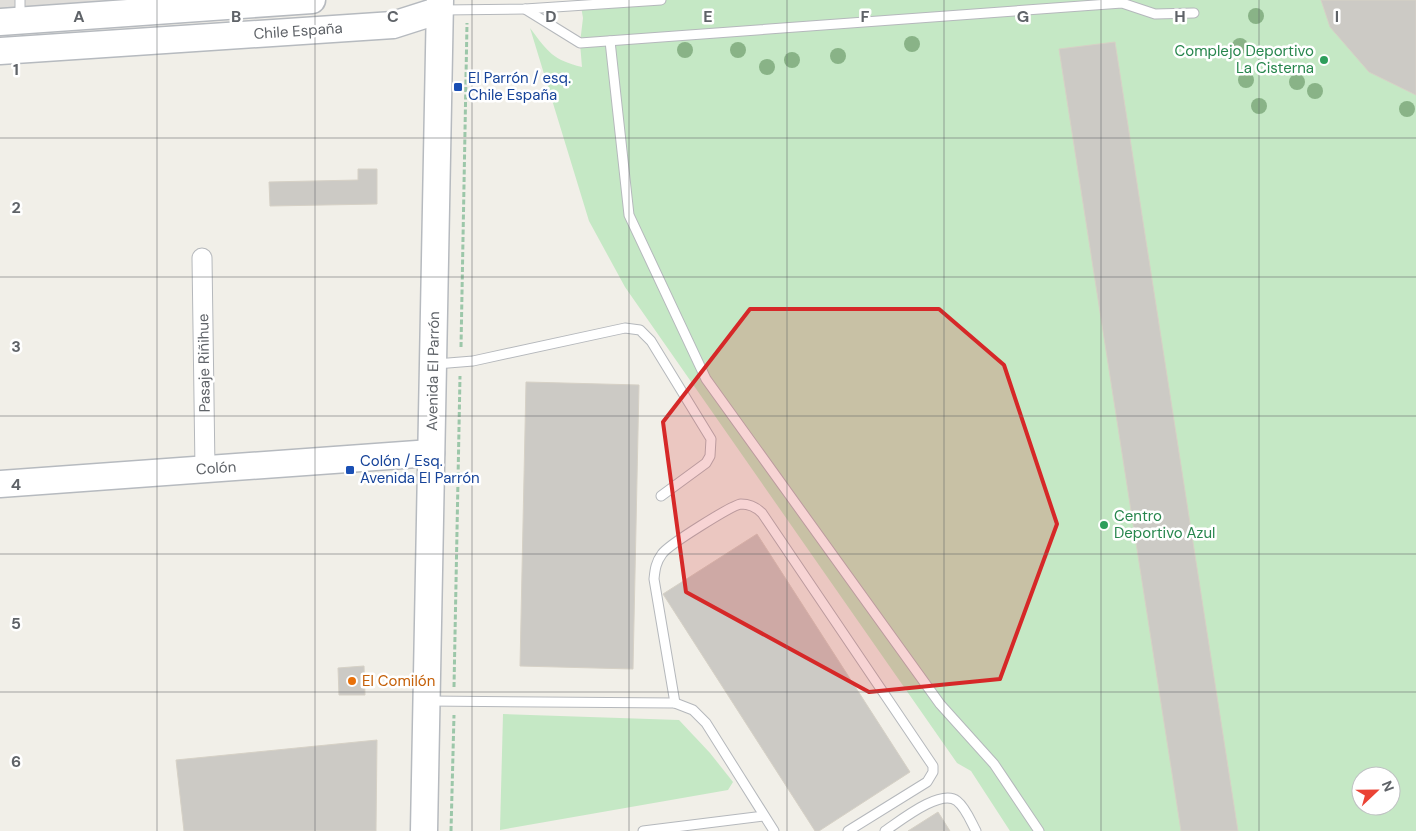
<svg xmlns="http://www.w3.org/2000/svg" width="1416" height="831" viewBox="0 0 1416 831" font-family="'DM Sans',sans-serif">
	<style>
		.industrial { fill: #e0deda }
		.green { fill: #c5e8c5; fill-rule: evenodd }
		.building { fill: #cccac5; stroke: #d6d1c6 }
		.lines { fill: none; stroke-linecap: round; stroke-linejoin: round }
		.lane-casing { stroke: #b5b8bc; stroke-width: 11 }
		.street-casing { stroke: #b5b8bc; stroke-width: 21 }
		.secondary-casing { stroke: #b6babf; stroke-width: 29 }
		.path { stroke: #9cc7a9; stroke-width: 3; stroke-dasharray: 5 2.5; stroke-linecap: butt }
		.lane { stroke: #fff; stroke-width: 9 }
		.street { stroke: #fff; stroke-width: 19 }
		.secondary { stroke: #fff; stroke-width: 26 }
		.tree { fill: #89b387 }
		.marked { fill: #d62828; fill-opacity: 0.2; stroke: #d62828; stroke-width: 4; stroke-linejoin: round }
		.grid { fill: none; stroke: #5f6368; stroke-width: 1; stroke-opacity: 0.55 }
		.leisure-dot { fill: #2e9e5b; stroke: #fff; stroke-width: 2 }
		.transit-dot { fill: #1a4fb4; stroke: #fff; stroke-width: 2 }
		.food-dot { fill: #e8710a; stroke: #fff; stroke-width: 2 }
		.labels { text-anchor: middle; stroke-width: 5; stroke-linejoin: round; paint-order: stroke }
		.street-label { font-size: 15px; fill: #5f6368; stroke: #fff }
		.leisure-label { font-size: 15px; fill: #27864d; stroke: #fff; text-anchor: end }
		.transit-label { font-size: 15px; fill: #164399; stroke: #fff; text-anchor: start }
		.food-label { font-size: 15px; fill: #c56008; stroke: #fff; text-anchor: start }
		.grid-label { font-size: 16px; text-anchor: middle; font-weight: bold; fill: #5f6368; stroke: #fff; stroke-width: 5; stroke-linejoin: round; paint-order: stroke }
	</style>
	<rect width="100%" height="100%" fill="#f1efe8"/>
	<!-- industrial -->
	<path class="industrial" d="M0,0H190L0,13Z"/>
	<!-- green -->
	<g class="green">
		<path d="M580,0H1416V831H1010L971,771L957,763L625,287L589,221L530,28C548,52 553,60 582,67L580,43L583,18ZM1361,776H1391V806H1361Z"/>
		<path d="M503,714L679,720L710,753L733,782L728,790L500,830Z"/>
	</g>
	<!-- building -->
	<g class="building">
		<path d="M1321,0H1416V95L1369,72L1330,27Z"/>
		<path d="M1115,42L1238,831H1181L1059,49Z"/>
		<path d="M358,169H377V204L270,206L269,182L358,180Z"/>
		<path d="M526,382L639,385L633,669L520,666Z"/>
		<path d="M757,534L910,772L819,831H815L663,594Z"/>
		<path d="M364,666L365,695H339L338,668Z"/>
		<path d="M377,740L376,831H184L176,760Z"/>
		<path d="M938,812L950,831H908Z"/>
	</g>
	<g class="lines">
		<defs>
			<g id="lane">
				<path d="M20,0V18"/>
				<path d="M525,9L580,43L1122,3L1155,14L1194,13"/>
				<path d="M442,10L525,9L661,0"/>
				<path d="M610,41L629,215L706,379L940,704L994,764L1039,831"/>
				<path d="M436,364L473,361L625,328L640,330L651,341L711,439L710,456L706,463L661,496"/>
				<path d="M428,701L675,703L693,710L706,723L774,831"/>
				<path d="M675,703L654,579C655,569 656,562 662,554C668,545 732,505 741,504C750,504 756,507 762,513L933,766V772L927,782L848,831"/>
				<path d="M643,831L764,816"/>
				<path d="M885,831C900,821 941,788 957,801C966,808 971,822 976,831"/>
			</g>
			<path id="street" d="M202,258L205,469"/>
			<g id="secondary">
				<path d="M0,22L312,0"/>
				<path d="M0,51L393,25L440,10"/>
				<path d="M0,484L431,453"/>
				<path d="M424,831L440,0"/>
			</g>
		</defs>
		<!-- lane casing -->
		<use href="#lane" class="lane-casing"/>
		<!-- street casing -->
		<use href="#street" class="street-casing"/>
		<!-- secondary casing -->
		<use href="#secondary" class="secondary-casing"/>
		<!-- path -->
		<g class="path">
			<path d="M461,347L467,23"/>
			<path d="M454,687L460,376"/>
			<path d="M451,831L454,715"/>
		</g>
		<!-- lane -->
		<use href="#lane" class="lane"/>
		<!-- street -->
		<use href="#street" class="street"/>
		<!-- secondary -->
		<use href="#secondary" class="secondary"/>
	</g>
	<!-- trees -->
	<g class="tree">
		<circle cx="1256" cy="16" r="8"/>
		<circle cx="912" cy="44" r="8"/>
		<circle cx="1240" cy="46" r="8"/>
		<circle cx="685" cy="50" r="8"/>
		<circle cx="738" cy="50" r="8"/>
		<circle cx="838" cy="56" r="8"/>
		<circle cx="792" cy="60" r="8"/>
		<circle cx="767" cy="67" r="8"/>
		<circle cx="1246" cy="80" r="8"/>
		<circle cx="1297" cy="82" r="8"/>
		<circle cx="1315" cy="91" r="8"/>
		<circle cx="1259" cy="106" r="8"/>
		<circle cx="1407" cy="109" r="8"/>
	</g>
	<!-- marked area -->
	<path class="marked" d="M750,309H939L1004,365L1057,524L1000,679L869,692L686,592L663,422Z"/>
	<!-- grid -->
	<path class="grid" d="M157,0V831M315,0V831M472,0V831M629,0V831M787,0V831M944,0V831M1101,0V831M1259,0V831M0,138H1416M0,277H1416M0,416H1416M0,554H1416M0,692H1416"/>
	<!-- markers -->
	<g class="leisure-dot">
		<circle cx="1324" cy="60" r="5"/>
		<circle cx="1104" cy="525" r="5"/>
	</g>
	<g class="transit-dot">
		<rect x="453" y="82" width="10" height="10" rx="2.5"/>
		<rect x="345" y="465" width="10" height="10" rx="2.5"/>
	</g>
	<circle class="food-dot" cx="352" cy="681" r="5"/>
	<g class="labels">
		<!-- street labels -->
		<g class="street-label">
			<text transform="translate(298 31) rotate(-4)" y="5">Chile España</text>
			<text transform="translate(204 363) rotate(-91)" y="5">Pasaje Riñihue</text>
			<text transform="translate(433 371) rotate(-89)" y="5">Avenida El Parrón</text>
			<text transform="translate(216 468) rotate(-4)" y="5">Colón</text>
		</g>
		<!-- leisure labels -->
		<g class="leisure-label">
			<text x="1314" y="56">Complejo Deportivo<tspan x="1314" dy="17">La Cisterna</tspan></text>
			<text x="1114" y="521" text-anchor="start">Centro<tspan x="1114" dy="17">Deportivo Azul</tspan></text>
		</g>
		<!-- transit labels -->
		<g class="transit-label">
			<text x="468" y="83">El Parrón / esq.<tspan x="468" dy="17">Chile España</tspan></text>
			<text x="360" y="466">Colón / Esq.<tspan x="360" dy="17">Avenida El Parrón</tspan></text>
		</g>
		<!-- food labels -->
		<g class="food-label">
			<text x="362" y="686">El Comilón</text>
		</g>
	</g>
	<g class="grid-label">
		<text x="79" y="22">A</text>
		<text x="236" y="22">B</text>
		<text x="393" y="22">C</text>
		<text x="551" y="22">D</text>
		<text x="708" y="22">E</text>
		<text x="865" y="22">F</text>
		<text x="1023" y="22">G</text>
		<text x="1180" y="22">H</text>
		<text x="1337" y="22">I</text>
		<text x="16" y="75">1</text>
		<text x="16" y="213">2</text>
		<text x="16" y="352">3</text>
		<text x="16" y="490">4</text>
		<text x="16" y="629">5</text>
		<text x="16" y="767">6</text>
	</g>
	<!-- north arrow -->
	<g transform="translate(1376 791) rotate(68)"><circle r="24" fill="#ffffff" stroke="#bfc1c3"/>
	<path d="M0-4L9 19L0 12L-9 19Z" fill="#ea4335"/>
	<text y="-8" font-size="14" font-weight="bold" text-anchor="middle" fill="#5f6368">N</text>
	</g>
</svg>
